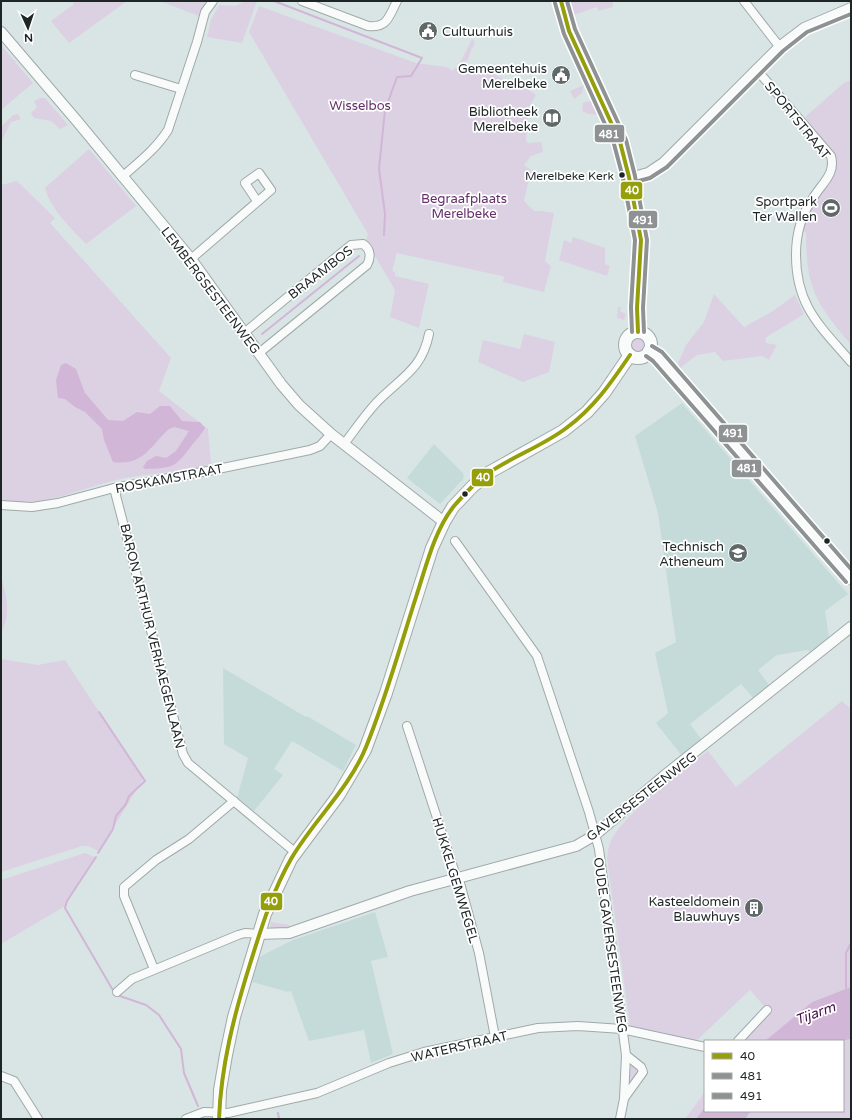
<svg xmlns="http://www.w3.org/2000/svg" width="852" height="1120" viewBox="0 0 852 1120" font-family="'Varela Round',sans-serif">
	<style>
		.built { fill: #c5dbda }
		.green { fill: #dcd0e3 }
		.water { fill: #d1b6d7 }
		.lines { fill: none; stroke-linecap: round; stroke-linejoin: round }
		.stream { stroke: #d1b6d7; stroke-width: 2 }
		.minor-casing { stroke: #a0a9a8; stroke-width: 10 }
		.tertiary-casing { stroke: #a0a9a8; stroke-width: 12 }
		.secondary-casing { stroke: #a0a9a8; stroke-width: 14 }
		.minor { stroke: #f9fbfb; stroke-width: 8 }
		.tertiary { stroke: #f9fbfb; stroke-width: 10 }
		.secondary { stroke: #f9fbfb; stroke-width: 12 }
		.bus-1-casing { stroke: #fff; stroke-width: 7 }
		.bus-2-casing { stroke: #fff; stroke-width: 7 }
		.bus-3-casing { stroke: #fff; stroke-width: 7 }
		.bus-1 { stroke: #959f0b; stroke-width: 4 }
		.bus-2 { stroke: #8e9292; stroke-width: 4 }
		.bus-3 { stroke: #8e9292; stroke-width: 4 }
		.bus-dot { fill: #1d2625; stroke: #fff; stroke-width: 1.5 }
		.labels { text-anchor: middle; stroke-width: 3.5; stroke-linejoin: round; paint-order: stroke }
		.bus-label { font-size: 12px; fill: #1d2625; stroke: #fff; text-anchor: end }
		.poi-label { font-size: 13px; fill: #1d2625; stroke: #fff; text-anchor: end }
		.park-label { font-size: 13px; fill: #65306a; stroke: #fff }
		.street-label { font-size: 13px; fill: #1d2625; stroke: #fff }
		.water-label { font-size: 14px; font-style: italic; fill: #47124c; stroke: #fff }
		.line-badge { stroke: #fff; stroke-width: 1.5 }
		.badge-label { font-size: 11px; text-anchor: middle; font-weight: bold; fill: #fff }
	</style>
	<rect width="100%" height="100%" fill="#d9e5e5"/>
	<!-- built -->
	<g class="built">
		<path d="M682,403L848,594L825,611L829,637L810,652L808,650L777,655L758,670L769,685L753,698L741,684L690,724L702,740L682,756L656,723L668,713L655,653L676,642L658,513L635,436Z"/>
		<path d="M434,444L463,473L464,478L440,504L407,478Z"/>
		<path d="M223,668L306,717L307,716L356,745L343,771L292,741L274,769L283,775L254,811L237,798L248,758L224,744Z"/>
		<path d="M375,912L388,957L371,961L393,1054L371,1063L364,1030L309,1041L291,991L288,992L252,982L259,957L293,940Z"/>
	</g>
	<!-- green -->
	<g class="green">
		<path d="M72,1H127L69,43L51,21L74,4Z"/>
		<path d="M160,1H208L199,16Z"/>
		<path d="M246,1H257L242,43L207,37L211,20L219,5L235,6Z"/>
		<path d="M575,1H613V7L598,11L597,7L594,8L574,15L571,2Z"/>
		<path d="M259,6L416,63L447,67L453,71L455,68L476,65L507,81H517L536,95L524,115L528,118L526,121L529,128C527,133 524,138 528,143L541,142L543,152L531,156L524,165L531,170L524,201L534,211H541L554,213L545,261L551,266L544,292L503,282L504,277L502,276L397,253L392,271L395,272V276L429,284L419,328L390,317L395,290L366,241L368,234L249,32Z"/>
		<path d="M472,39L475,43L471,50L468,60L460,63Z"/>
		<path d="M1,45L33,83L1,110Z"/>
		<path d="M851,80V345C816,302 806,290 806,233L803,230L805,218L829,181L830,152L805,117L844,83Z"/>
		<path d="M584,85L582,93L574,99L570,91Z"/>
		<path d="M40,98H45L68,125L60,129L51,121L34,118L31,113L37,107L34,101Z"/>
		<path d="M595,100L601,113L600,115L589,114L582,111L583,103Z"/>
		<path d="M18,114L21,119L11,122L1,142V127L13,115Z"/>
		<path d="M89,149L136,206L86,244C70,227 51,210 45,188Z"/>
		<path d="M17,181L55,218L50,223L171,358L159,391L208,429L211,464C185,473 159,472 132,477C87,484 50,508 1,501V185Z"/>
		<path d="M573,237L605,248V264L610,266L607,276L559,260L564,240L571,243Z"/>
		<path d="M714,294L744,327L773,311L795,295L804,314L765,338L766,343L777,345L769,360L762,356L723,361L715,352L697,355L680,368L678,363L686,345L704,322Z"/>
		<path d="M618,307H621L620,311L626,314L624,320L617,318Z"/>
		<path d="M524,334L555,342L549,372L523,382L478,362L483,340L520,349Z"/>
		<circle cx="639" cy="345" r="7"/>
		<path d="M1,576C6,596 12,613 1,632Z"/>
		<path d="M1,659L38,665L65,660L143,779L99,851L88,846H82L1,872Z"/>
		<path d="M842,701L851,709V987L812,1002L765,1041H742L750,1030L770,1013L750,990L695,1042L630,1026L607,859C608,854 608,846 611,841C621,817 685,768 708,751L736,787Z"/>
		<path d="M85,853L95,857L65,906L1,944V918L3,917L1,913V880Z"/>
		<path d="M271,922L289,925L290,928L274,929L270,927Z"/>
		<path d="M851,1039V1119H745L751,1111H843L842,1041Z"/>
		<path d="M631,1063L637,1067L639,1072L630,1084Z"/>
		<path d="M705,1092V1107L696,1119H685Z"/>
	</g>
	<!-- water -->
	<g class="water">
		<path d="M66,363L76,369L85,393L108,420L123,421L137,412L150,414L160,406H170L182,421L200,422L205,428C201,435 197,439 192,445C175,468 173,468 145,469L143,467L147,461L156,456L166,458L176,451L189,431L174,427L169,429C150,446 144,466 113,462L104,440L102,429L85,412L75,407L65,399L58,398L56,380L61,365Z"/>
		<path d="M851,987V1039L842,1041H765L812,1002Z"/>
		<path d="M705,1107V1111H751L745,1119H696Z"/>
	</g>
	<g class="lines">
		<!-- stream -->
		<g class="stream">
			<path d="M274,1L422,58L411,76L397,77L385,110L379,169L385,214L384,235"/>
			<path d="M262,334L359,256"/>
			<path d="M98,853L113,829L116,816L126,804L129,796L145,781L99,712"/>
			<path d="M96,857L67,901L65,908L114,992"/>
			<path d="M846,988V953L851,943"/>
			<path d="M117,995L146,1005L159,1015L181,1049L184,1073L198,1106"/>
			<path d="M278,1113L279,1119"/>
		</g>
		<defs>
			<g id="minor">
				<path d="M302,1L368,26C388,28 389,16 397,1"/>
				<path d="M744,1L779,46"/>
				<path d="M756,69L831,156C836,174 822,183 813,198C801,215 796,234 796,255C796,306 820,326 851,362"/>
				<path d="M135,75L181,89"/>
				<path d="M122,177C139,162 156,149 168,130L197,42L205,12L213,1"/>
				<path d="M629,177L648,172L663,162L779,46L804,27L851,7"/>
				<path d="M191,259L271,190L259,173L245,183L257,201"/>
				<path d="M244,333L351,245L363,244C371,249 371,258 367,265L259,353"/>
				<path d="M344,444C355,430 366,413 379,400C402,377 422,369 429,334"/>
				<path d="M114,488L183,754L188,763L296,853"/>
				<path d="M1,505L32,507L58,503L114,488L213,470L310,450L320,446L331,434"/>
				<path d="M455,541L537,656L589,812L599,849L626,1055L624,1099L620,1119"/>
				<path d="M407,726L455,873L460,883L479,953L495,1037"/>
				<path d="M154,969L124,896V887L156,860L189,839L234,801"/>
				<path d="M117,992L132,979L238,935L245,933L258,934"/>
				<path d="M738,1041L767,1010"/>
				<path d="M1,1076L14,1081L38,1119"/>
				<path d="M625,1097L643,1072L641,1067L626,1055"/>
				<path d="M186,1119L204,1112L228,1113L317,1093L389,1063L424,1052L538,1028L578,1026L622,1029L705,1047"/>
			</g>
			<g id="tertiary">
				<path d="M1,32L77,121L191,259L281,384L299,405L331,434L444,522"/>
				<path d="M258,934L289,933L410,891L576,846L595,835L664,776L851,627"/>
			</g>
			<g id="secondary">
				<path d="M561,1L569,31L620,142L629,177L641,240L640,273L637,308L638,332"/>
				<circle cx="638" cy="345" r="13"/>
				<path d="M649,351L657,356L851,578"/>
				<path d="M219,1119L220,1090L226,1055L234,1017L265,914L291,859L338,796L365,750L386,693L432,548L444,522L453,507L473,486L490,472L563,431L587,412L604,393L630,355"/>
			</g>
		</defs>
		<!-- minor casing -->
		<use href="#minor" class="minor-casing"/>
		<!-- tertiary casing -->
		<use href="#tertiary" class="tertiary-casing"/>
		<!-- secondary casing -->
		<use href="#secondary" class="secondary-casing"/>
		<!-- minor -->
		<use href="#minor" class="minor"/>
		<!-- tertiary -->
		<use href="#tertiary" class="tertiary"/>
		<!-- secondary -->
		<use href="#secondary" class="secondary"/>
		<defs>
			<g id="bus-1">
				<path d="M561,1L569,31L620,142L629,177L641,240L637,308L638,332"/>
				<path d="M219,1119C221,1066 234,1015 250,964C261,929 272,892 291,859C313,821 349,789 366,747C386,698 400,647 416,597C426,567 434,531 454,506C465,493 477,481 490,472C514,456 542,446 565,429C593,409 611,383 630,355"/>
			</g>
			<g id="bus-2">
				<path d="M555,3L564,34L614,144L623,178L635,240L631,307L632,332"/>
				<path d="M631,183L650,178L667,167L783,51L807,32L851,14"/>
				<path d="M646,356L653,361L846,582"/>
			</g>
			<g id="bus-3">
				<path d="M567,1L575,29L626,140L635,176L647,240L643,308L644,332"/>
				<path d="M652,346L662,352L851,569"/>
			</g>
		</defs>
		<!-- bus-1 casing -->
		<use href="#bus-1" class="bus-1-casing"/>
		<!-- bus-2 casing -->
		<use href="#bus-2" class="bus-2-casing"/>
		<!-- bus-3 casing -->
		<use href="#bus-3" class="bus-3-casing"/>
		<!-- bus-1 -->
		<use href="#bus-1" class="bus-1"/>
		<!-- bus-2 -->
		<use href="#bus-2" class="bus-2"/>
		<!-- bus-3 -->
		<use href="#bus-3" class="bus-3"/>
	</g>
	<!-- icons -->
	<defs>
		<symbol id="civic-disc" viewBox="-11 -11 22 22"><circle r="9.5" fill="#5f6968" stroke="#fff"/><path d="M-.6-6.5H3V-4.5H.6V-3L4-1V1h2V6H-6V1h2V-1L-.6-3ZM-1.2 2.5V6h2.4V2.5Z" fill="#fff"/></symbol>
		<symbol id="library-disc" viewBox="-11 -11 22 22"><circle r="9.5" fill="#5f6968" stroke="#fff"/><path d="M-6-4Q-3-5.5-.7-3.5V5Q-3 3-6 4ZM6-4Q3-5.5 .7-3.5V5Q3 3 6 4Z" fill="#fff"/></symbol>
		<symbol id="stadium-disc" viewBox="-11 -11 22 22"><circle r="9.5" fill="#5f6968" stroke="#fff"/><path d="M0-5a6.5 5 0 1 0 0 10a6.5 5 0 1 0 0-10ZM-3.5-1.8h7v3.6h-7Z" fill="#fff"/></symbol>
		<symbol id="school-disc" viewBox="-11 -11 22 22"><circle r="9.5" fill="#5f6968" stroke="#fff"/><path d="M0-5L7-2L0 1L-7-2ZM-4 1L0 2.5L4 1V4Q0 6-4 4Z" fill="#fff"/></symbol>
		<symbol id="building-disc" viewBox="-11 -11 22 22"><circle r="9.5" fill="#5f6968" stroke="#fff"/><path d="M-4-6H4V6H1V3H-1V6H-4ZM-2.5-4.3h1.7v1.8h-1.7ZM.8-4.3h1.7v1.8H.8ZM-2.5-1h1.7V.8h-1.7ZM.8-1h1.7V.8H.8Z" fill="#fff"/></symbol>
	</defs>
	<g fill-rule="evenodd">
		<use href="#civic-disc" x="417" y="20" width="22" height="22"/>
		<use href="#civic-disc" x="550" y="64" width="22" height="22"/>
		<use href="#library-disc" x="541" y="107" width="22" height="22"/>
		<use href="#stadium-disc" x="820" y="197" width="22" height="22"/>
		<use href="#school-disc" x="727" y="542" width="22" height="22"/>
		<use href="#building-disc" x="743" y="897" width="22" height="22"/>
	</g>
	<!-- markers -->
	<g class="bus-dot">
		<circle cx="622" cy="175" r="3.5"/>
		<circle cx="465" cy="494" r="3.5"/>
		<circle cx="827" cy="541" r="3.5"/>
	</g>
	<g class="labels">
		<!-- bus labels -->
		<g class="bus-label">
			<text x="614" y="180">Merelbeke Kerk</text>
		</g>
		<!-- poi labels -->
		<g class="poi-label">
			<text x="442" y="36" text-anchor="start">Cultuurhuis</text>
			<text x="547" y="73">Gemeentehuis<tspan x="547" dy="15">Merelbeke</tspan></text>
			<text x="538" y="116">Bibliotheek<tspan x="538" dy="15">Merelbeke</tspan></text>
			<text x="817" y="206">Sportpark<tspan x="817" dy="15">Ter Wallen</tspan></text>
			<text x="724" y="551">Technisch<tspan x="724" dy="15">Atheneum</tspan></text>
			<text x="740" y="906">Kasteeldomein<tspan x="740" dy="15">Blauwhuys</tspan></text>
		</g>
		<!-- park labels -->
		<g class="park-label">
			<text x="360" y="110">Wisselbos</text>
			<text x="464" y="203">Begraafplaats<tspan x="464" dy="15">Merelbeke</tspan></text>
		</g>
		<!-- street labels -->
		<g class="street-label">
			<text transform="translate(798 120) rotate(51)" y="5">SPORTSTRAAT</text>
			<text transform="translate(320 272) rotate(-38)" y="5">BRAAMBOS</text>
			<text transform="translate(211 290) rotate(53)" y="5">LEMBERGSESTEENWEG</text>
			<text transform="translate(169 478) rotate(-11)" y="5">ROSKAMSTRAAT</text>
			<text transform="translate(153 636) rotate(76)" y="5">BARON ARTHUR VERHAEGENLAAN</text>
			<text transform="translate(641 796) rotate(-38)" y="5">GAVERSESTEENWEG</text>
			<text transform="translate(456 880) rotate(73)" y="5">HUKKELGEMWEGEL</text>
			<text transform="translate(611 945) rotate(82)" y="5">OUDE GAVERSESTEENWEG</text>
			<text transform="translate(459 1046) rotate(-13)" y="5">WATERSTRAAT</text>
		</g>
		<!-- water labels -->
		<g class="water-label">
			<text transform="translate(815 1013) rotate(-20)" y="5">Tijarm</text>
		</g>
	</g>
	<g class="line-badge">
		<rect x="594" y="124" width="31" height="19" rx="4" fill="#8e9292"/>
		<rect x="620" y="181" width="23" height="19" rx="4" fill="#959f0b"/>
		<rect x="628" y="210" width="30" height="19" rx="4" fill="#8e9292"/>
		<rect x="718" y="424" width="30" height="19" rx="4" fill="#8e9292"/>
		<rect x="731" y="459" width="31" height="19" rx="4" fill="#8e9292"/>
		<rect x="471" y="468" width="23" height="19" rx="4" fill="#959f0b"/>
		<rect x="260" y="892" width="23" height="19" rx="4" fill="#959f0b"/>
	</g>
	<g class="badge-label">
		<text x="609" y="138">481</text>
		<text x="632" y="194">40</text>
		<text x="643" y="224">491</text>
		<text x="733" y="437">491</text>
		<text x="747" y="472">481</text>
		<text x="483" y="481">40</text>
		<text x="271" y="905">40</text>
	</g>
	<!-- border -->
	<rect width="852" height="1120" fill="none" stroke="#1d2625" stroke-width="4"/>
	<!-- legend -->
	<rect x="704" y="1040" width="140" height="72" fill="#ffffff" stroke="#a5a8a8"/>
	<rect x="712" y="1053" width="20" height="6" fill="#959f0b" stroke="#a5a8a8"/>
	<text x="740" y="1060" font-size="12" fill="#1d2625">40</text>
	<rect x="712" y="1073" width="20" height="6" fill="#8e9292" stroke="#a5a8a8"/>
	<text x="740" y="1080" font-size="12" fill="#1d2625">481</text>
	<rect x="712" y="1093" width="20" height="6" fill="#8e9292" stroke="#a5a8a8"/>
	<text x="740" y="1100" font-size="12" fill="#1d2625">491</text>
	<!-- north arrow -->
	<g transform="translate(28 28) rotate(177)" stroke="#ffffff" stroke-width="3" paint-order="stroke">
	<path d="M0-3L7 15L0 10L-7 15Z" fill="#1d2625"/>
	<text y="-6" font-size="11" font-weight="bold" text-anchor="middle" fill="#1d2625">N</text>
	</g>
</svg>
